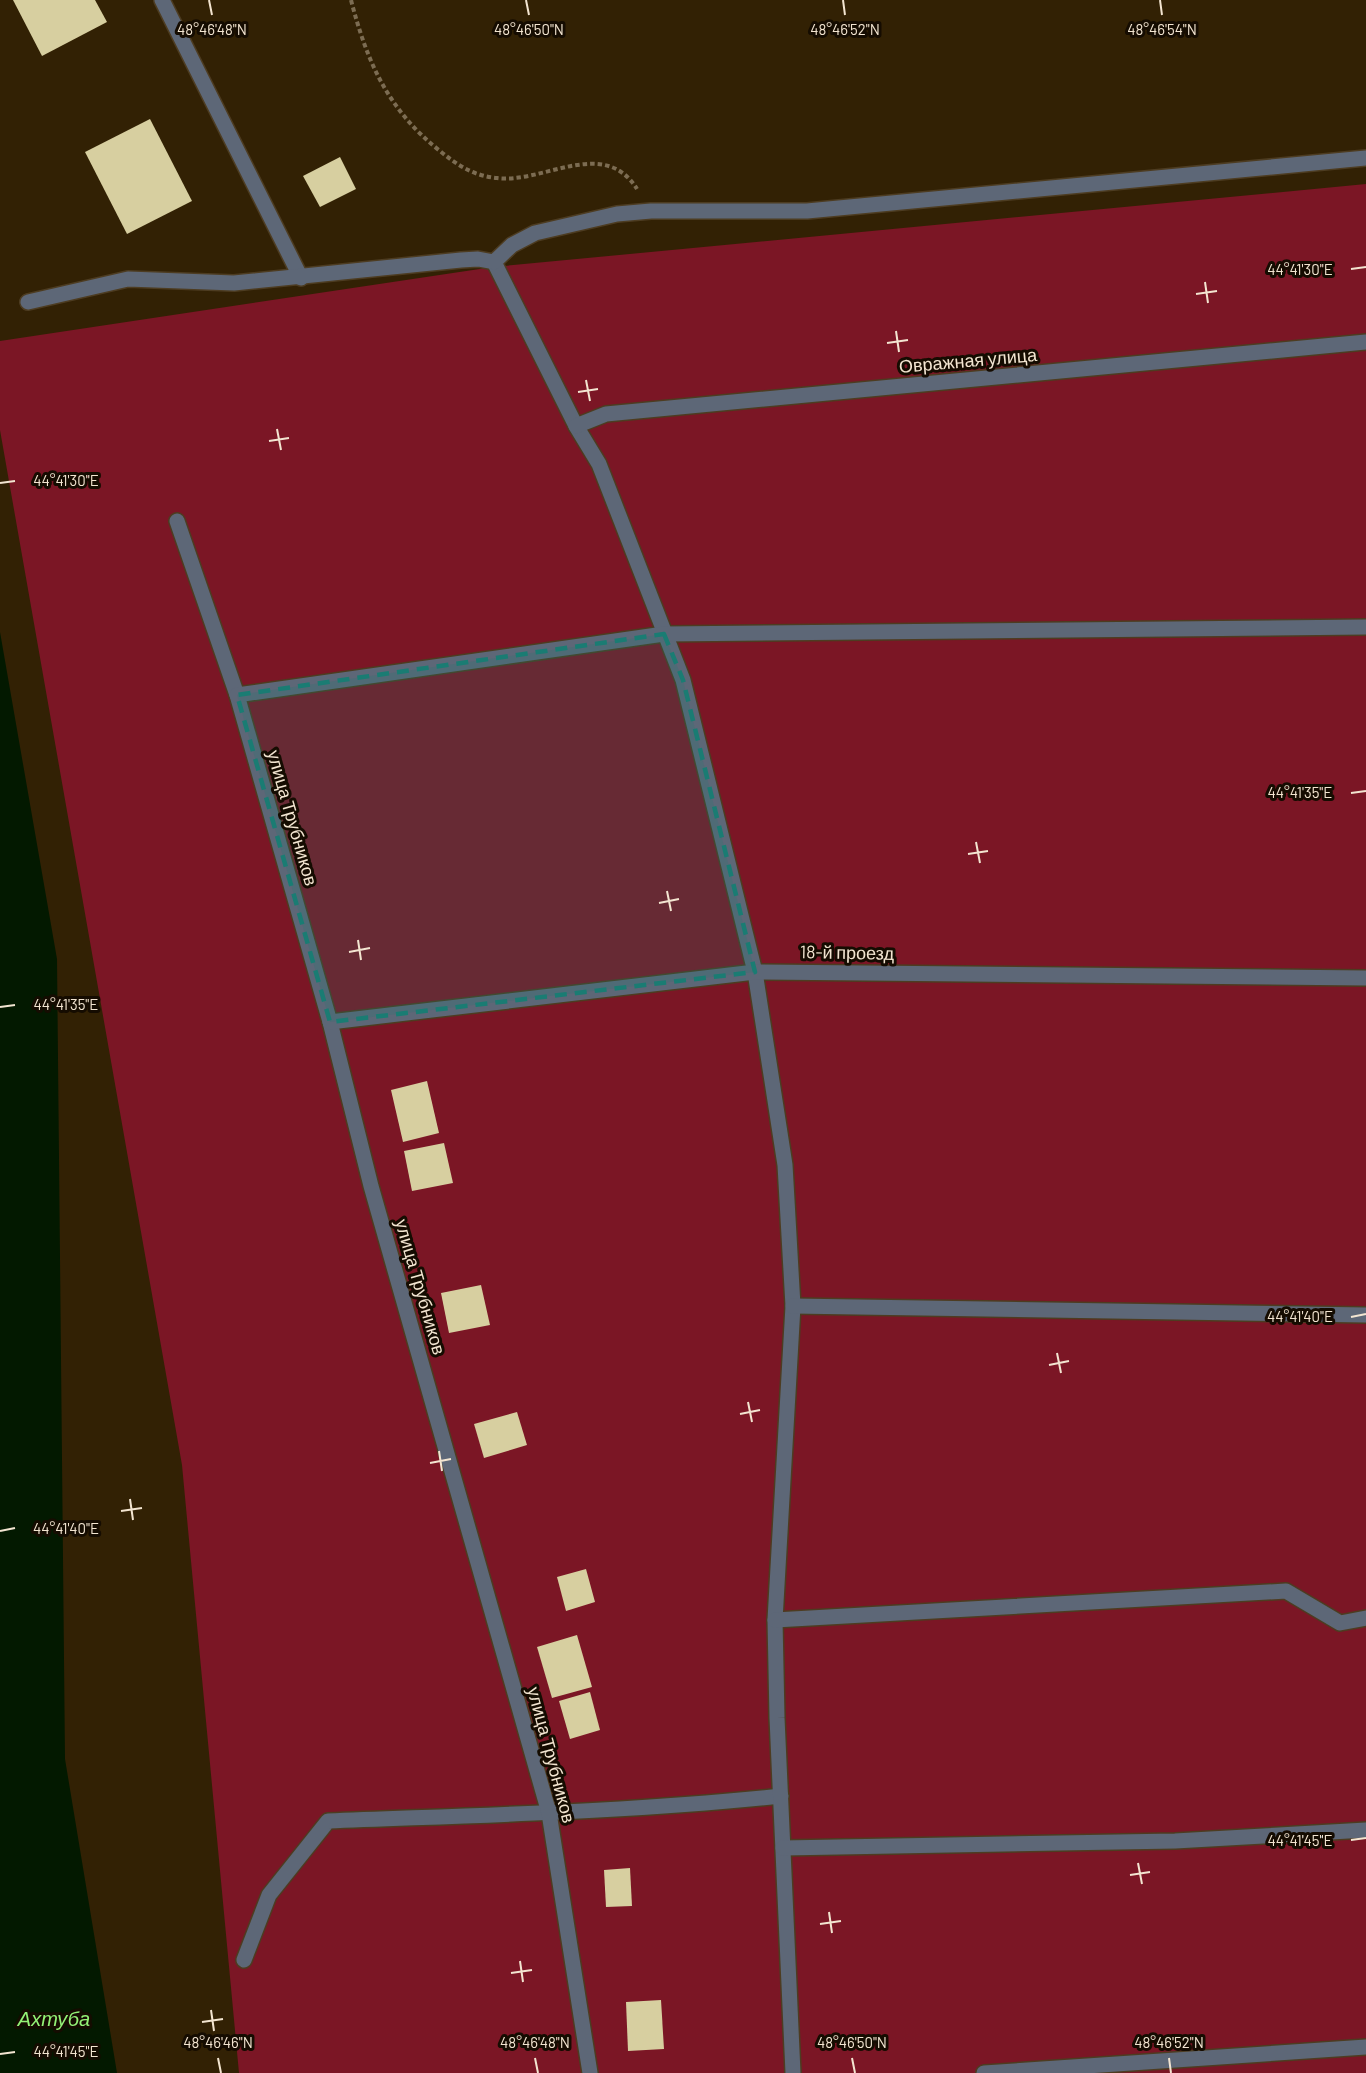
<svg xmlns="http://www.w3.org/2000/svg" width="1366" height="2073" viewBox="0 0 1366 2073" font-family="Barlow,sans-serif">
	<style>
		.green { fill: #7b1625 }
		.water { fill: #031900 }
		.building { fill: #d7cfa0 }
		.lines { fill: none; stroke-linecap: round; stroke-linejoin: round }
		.lane-casing { stroke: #4d3c21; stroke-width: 18 }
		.street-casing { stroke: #4d3c21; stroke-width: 18 }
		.path { stroke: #7c6c52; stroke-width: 4; stroke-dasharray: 4.5 3; stroke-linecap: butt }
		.lane { stroke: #5d6777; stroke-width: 15 }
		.street { stroke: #5d6777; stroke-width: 15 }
		.marked { fill: #1a7c73; fill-opacity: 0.2; stroke: #1a7c73; stroke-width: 4.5; stroke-dasharray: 12 8; stroke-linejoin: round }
		.ticks { fill: none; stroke: #f3e5d1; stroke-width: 2 }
		.labels { text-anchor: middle; stroke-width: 6; stroke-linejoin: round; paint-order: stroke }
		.street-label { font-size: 18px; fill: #f3e5d1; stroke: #150c01 }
		.water-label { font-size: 20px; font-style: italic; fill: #93f276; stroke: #150c01 }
		.ticks-label { font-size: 15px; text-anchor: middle; fill: #f3e5d1; stroke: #150c01; stroke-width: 6; stroke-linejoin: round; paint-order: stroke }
	</style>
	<rect width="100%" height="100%" fill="#322104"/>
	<!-- green -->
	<path class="green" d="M1366,184V2073H239L182,1465L0,430V341L493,267Z"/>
	<!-- water -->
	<path class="water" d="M0,632L57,959L65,1759L117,2073H0Z"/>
	<!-- building -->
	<g class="building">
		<path d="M13,0H95L107,22L42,56Z"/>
		<path d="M150,119L192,201L127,234L85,152Z"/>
		<path d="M340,157L356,189L320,207L303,176Z"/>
		<path d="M427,1081L439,1133L403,1142L391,1090Z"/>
		<path d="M444,1143L453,1183L412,1191L404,1151Z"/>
		<path d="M481,1285L490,1325L449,1333L441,1293Z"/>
		<path d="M517,1412L527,1445L484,1458L474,1424Z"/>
		<path d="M586,1569L595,1602L566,1611L557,1577Z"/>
		<path d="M577,1635L592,1687L552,1698L537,1647Z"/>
		<path d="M590,1692L600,1730L570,1739L559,1701Z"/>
		<path d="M630,1868L632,1906L606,1907L604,1870Z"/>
		<path d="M661,2000L664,2049L628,2051L626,2002Z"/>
	</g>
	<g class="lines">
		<defs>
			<g id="lane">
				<path d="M244,1960L269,1895L328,1821C479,1815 631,1812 781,1796"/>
				<path d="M984,2073L1366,2047"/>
			</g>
			<g id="street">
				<path d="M162,0L301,278"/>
				<path d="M494,262L576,426L599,464L683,680L755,972L785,1165L793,1306L775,1620L777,1718L793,2073"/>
				<path d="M28,302L128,279L234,283L461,260L478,259L494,262L512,245L535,233L617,214L651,211H807L1366,158"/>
				<path d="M576,426L606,414L1366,342"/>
				<path d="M177,521L237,695L330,1022L371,1186L549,1813L590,2073"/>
				<path d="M237,695L664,634L1366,627"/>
				<path d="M330,1022L755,972L1366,978"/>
				<path d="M793,1306L1366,1315"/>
				<path d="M775,1620L1286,1591L1340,1623L1366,1618"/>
				<path d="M783,1848L1175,1841L1366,1830"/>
			</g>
		</defs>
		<!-- lane casing -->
		<use href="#lane" class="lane-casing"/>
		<!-- street casing -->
		<use href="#street" class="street-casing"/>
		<!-- path -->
		<path class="path" d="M351,0C367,62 388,110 440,151C457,165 474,176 497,178C543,184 604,136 637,189"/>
		<!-- lane -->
		<use href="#lane" class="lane"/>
		<!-- street -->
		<use href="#street" class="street"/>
	</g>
	<!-- marked area -->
	<path class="marked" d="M664,634L683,680L755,972L330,1022L237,695Z"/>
	<!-- ticks -->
	<path class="ticks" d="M209,0L212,15M526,0L529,15M843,0L845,15M1160,0L1162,15M1351,269L1366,267M1205,282L1208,303M1196,294L1217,291M896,331L899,352M887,343L908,340M586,380L590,401M578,392L598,389M277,429L281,450M269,441L289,438M0,483L15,481M1351,793L1366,791M976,842L980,863M968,854L988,851M667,891L671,911M659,903L679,899M358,940L361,960M349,952L370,948M0,1007L15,1005M1351,1317L1366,1314M1057,1353L1061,1373M1049,1365L1069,1361M748,1402L752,1422M740,1414L760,1410M439,1451L442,1471M430,1463L451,1459M130,1499L133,1520M121,1511L142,1508M0,1531L15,1528M1351,1840L1366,1838M1138,1863L1142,1884M1130,1875L1150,1872M829,1912L832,1933M820,1924L841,1921M520,1961L523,1982M511,1973L532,1970M211,2010L214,2031M202,2022L223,2019M0,2054L15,2052M218,2058L221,2073M535,2058L538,2073M852,2058L855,2073M1169,2058L1171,2073"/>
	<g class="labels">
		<!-- street labels -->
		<g class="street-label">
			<text transform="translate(968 361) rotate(-5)" y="6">Овражная улица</text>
			<text transform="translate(292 818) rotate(74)" y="6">улица Трубников</text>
			<text transform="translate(847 953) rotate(1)" y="6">18-й проезд</text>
			<text transform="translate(420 1287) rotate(74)" y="6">улица Трубников</text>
			<text transform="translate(551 1755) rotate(75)" y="6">улица Трубников</text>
		</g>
		<!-- water labels -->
		<g class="water-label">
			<text x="54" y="2026">Ахтуба</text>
		</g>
	</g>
	<g class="ticks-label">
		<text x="1162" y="35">48°46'54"N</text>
		<text x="212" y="35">48°46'48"N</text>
		<text x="529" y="35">48°46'50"N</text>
		<text x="845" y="35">48°46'52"N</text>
		<text x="1300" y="275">44°41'30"E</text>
		<text x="66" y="486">44°41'30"E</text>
		<text x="1300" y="798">44°41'35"E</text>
		<text x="66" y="1010">44°41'35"E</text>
		<text x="1300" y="1322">44°41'40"E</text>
		<text x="66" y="1534">44°41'40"E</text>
		<text x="1300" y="1846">44°41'45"E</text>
		<text x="218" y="2048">48°46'46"N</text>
		<text x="535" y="2048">48°46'48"N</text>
		<text x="852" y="2048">48°46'50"N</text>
		<text x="1169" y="2048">48°46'52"N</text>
		<text x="66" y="2057">44°41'45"E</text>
	</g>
</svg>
